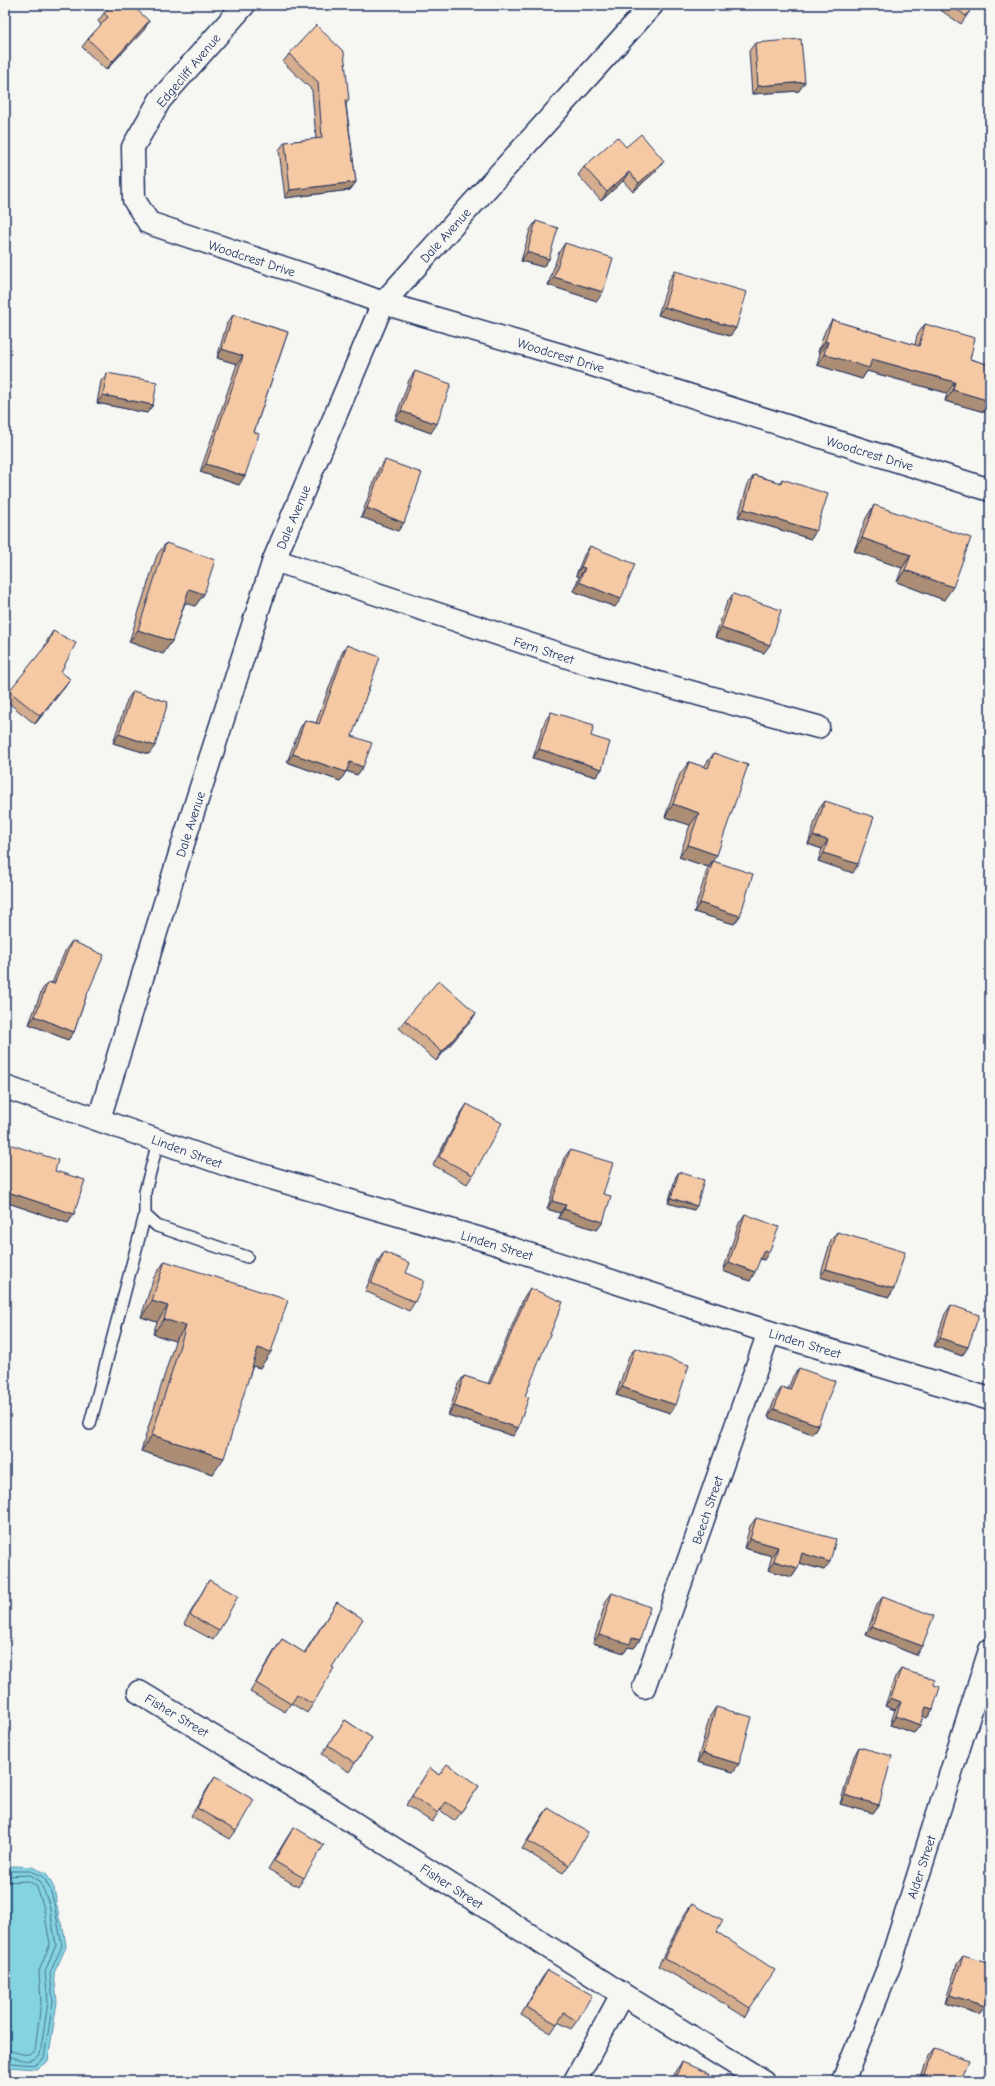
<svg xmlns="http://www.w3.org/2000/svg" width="995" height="2086" viewBox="0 0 995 2086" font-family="'Comic Neue',sans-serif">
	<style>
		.water { fill: #84d3e1; stroke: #5a91ad }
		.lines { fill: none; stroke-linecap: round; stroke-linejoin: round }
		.shore { stroke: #457192; stroke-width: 1 }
		.lane-casing { stroke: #1b2f5e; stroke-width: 14 }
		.street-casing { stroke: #1b2f5e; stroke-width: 25 }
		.lane { stroke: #f6f6f2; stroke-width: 11 }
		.street { stroke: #f6f6f2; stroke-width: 22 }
		.wall { fill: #d4ad8e; stroke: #1b2f5e }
		.shaded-wall { fill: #ac8d74; stroke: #1b2f5e }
		.building { fill: #f6c9a5; stroke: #1b2f5e }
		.labels { text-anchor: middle; stroke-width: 3; stroke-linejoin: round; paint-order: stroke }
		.street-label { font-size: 13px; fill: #1b2f5e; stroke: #f6f6f2 }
	</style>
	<rect width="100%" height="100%" fill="#f6f6f2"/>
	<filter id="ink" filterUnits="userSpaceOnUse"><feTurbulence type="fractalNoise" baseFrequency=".025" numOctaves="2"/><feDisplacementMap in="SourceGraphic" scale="8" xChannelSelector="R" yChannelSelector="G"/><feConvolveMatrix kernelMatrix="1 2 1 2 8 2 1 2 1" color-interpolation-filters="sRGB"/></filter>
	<g filter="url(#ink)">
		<!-- water -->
		<path class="water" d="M15,1866L32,1867L46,1873L54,1888L59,1918L64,1932L66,1947L54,1973L57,2002L48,2061L36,2069L8,2067L5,2061V1867Z"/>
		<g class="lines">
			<!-- shore -->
			<g class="shore">
				<path d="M5,1871H31L43,1876L50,1889L54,1903L62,1946L50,1973L53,2002L44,2058L35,2065L11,2063L5,2061"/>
				<path d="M5,1876L30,1875L40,1881L49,1904L56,1945L45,1972L48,2002L40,2055C27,2066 18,2057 5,2056"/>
				<path d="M5,1882L28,1881L36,1885L43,1905L50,1944L39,1971L41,2002L35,2051C26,2059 15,2050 5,2050"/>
			</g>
			<defs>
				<g id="lane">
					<path d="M158,1141L145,1192V1215L157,1226L247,1257"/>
					<path d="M90,1424L145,1215"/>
				</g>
				<g id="street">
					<path d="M244,5L160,100L133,147L134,200L149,223L329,283L383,303L561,355L990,490"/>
					<path d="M274,560L589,664L818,727"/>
					<path d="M5,1087L230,1166L488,1241L769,1332L990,1399"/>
					<path d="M99,1119L186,834L274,560L383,303L652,5"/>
					<path d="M644,1687L769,1332"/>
					<path d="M139,1692L324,1804L622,1994L763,2081"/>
					<path d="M575,2081L622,1994"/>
					<path d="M843,2081L890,1964L990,1650"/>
				</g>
			</defs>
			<!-- lane casing -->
			<use href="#lane" class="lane-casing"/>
			<!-- street casing -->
			<use href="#street" class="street-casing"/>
			<!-- lane -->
			<use href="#lane" class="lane"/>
			<!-- street -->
			<use href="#street" class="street"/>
		</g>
		<!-- wall -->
		<g class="wall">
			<path d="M933,5H974L961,24Z"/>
			<path d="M104,13L149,21L144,30L106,70L82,47L88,39L101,25L98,21Z"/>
			<path d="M755,43L799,91L752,94L749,51Z"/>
			<path d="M289,54L349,100L346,104L356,182L350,190L285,198L279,150L285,142L316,139L312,90L283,62Z"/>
			<path d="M626,147L664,161L658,169L633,192L623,181L601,201L578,175L584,167Z"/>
			<path d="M536,221L549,259L543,267L521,261L530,230Z"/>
			<path d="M565,243L597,301L548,285L559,252Z"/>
			<path d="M675,271L736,328L730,336L658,315L669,280Z"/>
			<path d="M233,315L288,332L254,432L239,485L200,472L237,364L217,358L227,323Z"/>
			<path d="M832,320L915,345L917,335L925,324L970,359L990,365V410L988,413L945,401L947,393L867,371L862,379L817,365L820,353L818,352L825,331Z"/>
			<path d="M415,371L431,433L395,420L409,380Z"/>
			<path d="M107,373L147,413L97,403L101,381Z"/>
			<path d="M385,460L398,531L361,517L379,468Z"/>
			<path d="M754,475L780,483L782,479L816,531L811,539L738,517L748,484Z"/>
			<path d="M874,505L944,600L897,582L902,568L854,551L866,518Z"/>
			<path d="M166,543L204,594L195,606L185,603L172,641L163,654L129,642L157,555Z"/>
			<path d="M590,546L615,607L573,591L579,577L576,575L584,555Z"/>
			<path d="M733,594L764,653L715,637L727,602Z"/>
			<path d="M53,631L61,672L70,679L65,687L35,724L5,700V697L44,648L48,639Z"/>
			<path d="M347,645L352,736L363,767L357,775L346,771L340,781L287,762L300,728L305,720L316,723L342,653Z"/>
			<path d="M133,691L149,754L113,743L127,700Z"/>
			<path d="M551,712L591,736L602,769L596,777L533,758L545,721Z"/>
			<path d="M714,753L708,867L679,857L690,825L665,817L680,774L689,762L704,767L705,765Z"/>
			<path d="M825,801L853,873L818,861L822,849L808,844L819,809Z"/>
			<path d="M713,861L740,916L734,924L694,912L707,870Z"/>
			<path d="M72,941L86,997L74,1032L68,1040L29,1024L42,990L48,982L52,983L66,949Z"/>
			<path d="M476,1013L471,1021L436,1061L399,1028L405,1020Z"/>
			<path d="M467,1104L473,1175L467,1184L433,1165L461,1113Z"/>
			<path d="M9,1144L55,1171L74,1214L68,1223L5,1202V1149Z"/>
			<path d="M570,1150L603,1194V1222L597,1230L558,1218L560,1213L547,1209L564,1158Z"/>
			<path d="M679,1172L694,1210L668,1203L676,1176Z"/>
			<path d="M745,1214L764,1260L760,1259L750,1281L723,1271L739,1223Z"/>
			<path d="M837,1232L894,1289L889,1297L820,1277L831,1240Z"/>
			<path d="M384,1252L406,1273L415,1302L409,1311L365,1291L378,1261Z"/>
			<path d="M165,1261L260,1368L253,1366L213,1474L141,1451L175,1341L153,1334L157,1322L141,1317L154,1277Z"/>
			<path d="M530,1288L525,1396L518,1428L513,1436L448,1415L458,1384L464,1376L488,1384L524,1297Z"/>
			<path d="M951,1305L968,1347L962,1356L934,1346L945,1314Z"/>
			<path d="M635,1348L670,1413L616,1395L629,1356Z"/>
			<path d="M799,1368L818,1425L812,1434L768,1417L776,1396L782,1387L788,1389L793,1376Z"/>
			<path d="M990,1475V1487L986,1486Z"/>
			<path d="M756,1518L824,1570L799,1563L798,1568L792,1577L768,1570L772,1556L744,1548L750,1526Z"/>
			<path d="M209,1580L219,1631L213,1640L184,1624L204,1589Z"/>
			<path d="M612,1593L640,1640L634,1648L628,1647L624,1653L593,1643L606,1601Z"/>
			<path d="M883,1596L916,1655L866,1635L877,1605Z"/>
			<path d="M337,1602L332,1667L313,1704L307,1713L291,1703L285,1712L250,1692L276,1648L282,1639L304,1653Z"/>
			<path d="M901,1669L934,1685L933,1709L927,1718L923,1716L920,1725L914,1733L890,1725L895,1710L885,1706L895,1677Z"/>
			<path d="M716,1707L733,1772L697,1762L710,1716Z"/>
			<path d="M345,1720L372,1738L349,1772L322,1754Z"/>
			<path d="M859,1747L879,1805L873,1813L840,1804L854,1756Z"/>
			<path d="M430,1768L439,1775L479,1786L455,1821L440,1810L432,1822L406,1805Z"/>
			<path d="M215,1777L236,1831L230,1839L191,1816L209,1786Z"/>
			<path d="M548,1808L569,1865L563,1873L522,1849L542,1816Z"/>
			<path d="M294,1827L304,1878L298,1887L268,1869L288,1836Z"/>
			<path d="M692,1904L717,1932L750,2008L745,2017L705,1992L658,1966L686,1912Z"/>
			<path d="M963,1956L985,2006L979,2014L945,2003L957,1964Z"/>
			<path d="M548,1970L577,2021L571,2029L558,2022L551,2033L521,2015L542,1978Z"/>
			<path d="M934,2049L961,2081H920L928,2057Z"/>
			<path d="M682,2062L707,2081H672L676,2070Z"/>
		</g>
		<!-- shaded-wall -->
		<g class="shaded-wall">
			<path d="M149,21L144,30L106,70L112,62Z"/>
			<path d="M805,82L799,91L752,94L758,86Z"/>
			<path d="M664,161L658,169L633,192L639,183Z"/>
			<path d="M629,172L623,181L601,201L607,192Z"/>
			<path d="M356,182L350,190L285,198L290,190Z"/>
			<path d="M527,252L549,259L543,267L521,261Z"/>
			<path d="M554,277L603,292L597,301L548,285Z"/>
			<path d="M664,307L736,328L730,336L658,315Z"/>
			<path d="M825,341L828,342L820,353L818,352Z"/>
			<path d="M222,349L243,356L237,364L217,358Z"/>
			<path d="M824,354L872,359L955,382L947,393L867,371L862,379L817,365Z"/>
			<path d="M953,390L990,401V410L988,413L945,401Z"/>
			<path d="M103,395L153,405L147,413L97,403Z"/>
			<path d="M401,411L437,424L431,433L395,420Z"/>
			<path d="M206,464L245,476L239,485L200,472Z"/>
			<path d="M367,508L404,523L398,531L361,517Z"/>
			<path d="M744,509L816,531L811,539L738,517Z"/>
			<path d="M862,538L911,555L902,568L854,551Z"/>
			<path d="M581,567L585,568L579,577L576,575Z"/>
			<path d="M905,570L953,587L944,600L897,582Z"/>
			<path d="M579,582L621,599L615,607L573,591Z"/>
			<path d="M189,589L204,594L195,606L181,602Z"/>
			<path d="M721,628L770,645L764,653L715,637Z"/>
			<path d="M138,630L172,641L163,654L129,642Z"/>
			<path d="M70,679L65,687L35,724L40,716Z"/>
			<path d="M119,734L155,746L149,754L113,743Z"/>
			<path d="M539,749L602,769L596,777L533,758Z"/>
			<path d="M293,754L346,772L340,781L287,762Z"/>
			<path d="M350,762L363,767L357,775L344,770Z"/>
			<path d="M673,804L699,813L690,825L665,817Z"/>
			<path d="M813,836L828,840L822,849L808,844Z"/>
			<path d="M688,845L717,855L708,867L679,857Z"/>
			<path d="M824,853L858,864L853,873L818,861Z"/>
			<path d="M700,903L740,916L734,924L694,912Z"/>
			<path d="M476,1013L471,1021L436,1061L442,1052Z"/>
			<path d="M35,1016L74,1032L68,1040L29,1024Z"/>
			<path d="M5,1191L74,1214L68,1223L5,1202Z"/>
			<path d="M671,1198L697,1206L694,1210L668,1203Z"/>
			<path d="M552,1201L566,1205L560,1213L547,1209Z"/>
			<path d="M564,1209L603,1222L597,1230L558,1218Z"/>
			<path d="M764,1250L769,1252L764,1260L758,1258Z"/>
			<path d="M729,1262L755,1272L750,1281L723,1271Z"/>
			<path d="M826,1269L894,1289L889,1297L820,1277Z"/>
			<path d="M152,1301L168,1306L157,1322L141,1317Z"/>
			<path d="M164,1319L186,1326L175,1341L153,1334Z"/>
			<path d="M940,1338L968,1347L962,1356L934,1346Z"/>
			<path d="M258,1348L271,1352L260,1368L247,1364Z"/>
			<path d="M622,1387L676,1405L670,1413L616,1395Z"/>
			<path d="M454,1406L518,1428L513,1436L448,1415Z"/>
			<path d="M774,1409L818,1425L812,1434L768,1417Z"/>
			<path d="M152,1435L224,1458L213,1474L141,1451Z"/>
			<path d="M990,1480V1487L986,1486Z"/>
			<path d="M750,1539L778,1547L772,1556L744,1548Z"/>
			<path d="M802,1553L830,1562L824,1570L796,1562Z"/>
			<path d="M774,1561L798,1568L792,1577L768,1570Z"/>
			<path d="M872,1627L922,1646L916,1655L866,1635Z"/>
			<path d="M599,1635L632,1638L640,1640L634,1648L628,1647L624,1653L593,1643Z"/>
			<path d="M891,1698L901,1702L895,1710L885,1706Z"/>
			<path d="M926,1707L933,1709L927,1718L920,1715Z"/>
			<path d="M896,1716L920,1725L914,1733L890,1725Z"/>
			<path d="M703,1753L739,1764L733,1772L697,1762Z"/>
			<path d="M845,1795L879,1805L873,1813L840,1804Z"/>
			<path d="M950,1995L985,2006L979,2014L945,2003Z"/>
		</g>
		<!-- building -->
		<g class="building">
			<path d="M111,5H132L149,21L112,62L88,39L108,17L104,13Z"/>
			<path d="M951,5H974L966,16Z"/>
			<path d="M316,25L344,52L349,100H345L356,182L290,190L285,142L322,138L318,82L289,54Z"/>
			<path d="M801,39L805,82L758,86L755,43Z"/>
			<path d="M641,134L664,161L639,183L629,172L607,192L584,167L617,137L626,147Z"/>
			<path d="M536,221L558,228L549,259L527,252Z"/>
			<path d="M565,243L613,258L603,292L554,277Z"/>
			<path d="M675,271L747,292L736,328L664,307Z"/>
			<path d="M233,315L288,332L254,432L259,434L245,476L206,464L243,356L222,349Z"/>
			<path d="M832,320L919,346L925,324L975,338L970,359L990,365V401L953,390L955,382L872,359L869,368L824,354L828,342L825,341Z"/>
			<path d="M415,371L451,384L437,424L401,411Z"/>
			<path d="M107,373L157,382L153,405L103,395Z"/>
			<path d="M385,460L422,473L404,523L367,508Z"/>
			<path d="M754,475L781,483L782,479L828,494L816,531L744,509Z"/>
			<path d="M874,505L971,538L953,587L905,570L911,555L862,538Z"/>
			<path d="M166,543L215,560L204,594L189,589L172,641L138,630Z"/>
			<path d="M590,546L635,564L621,599L579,582L585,568L581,567Z"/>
			<path d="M733,594L781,610L770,645L721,628Z"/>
			<path d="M53,631L76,643L61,672L70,679L40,716L9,691L48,643Z"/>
			<path d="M347,645L380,657L352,736L372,743L363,767L350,762L346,772L293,754L305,720L319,724Z"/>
			<path d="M133,691L168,702L155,746L119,734Z"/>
			<path d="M551,712L594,725L591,736L610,742L602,769L539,749Z"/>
			<path d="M714,753L748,765L717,855L688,845L699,813L673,804L689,762L708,768Z"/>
			<path d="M825,801L874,817L858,864L824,853L828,840L813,836Z"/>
			<path d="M713,861L753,874L740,916L700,903Z"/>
			<path d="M72,941L104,955L86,997L74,1032L35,1016L48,982L54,984Z"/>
			<path d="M439,980L476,1013L442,1052L405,1020Z"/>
			<path d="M467,1104L502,1123L473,1175L439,1157Z"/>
			<path d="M9,1144L58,1160L55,1171L85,1180L74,1214L5,1191V1155Z"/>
			<path d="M570,1150L613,1163L603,1194L611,1196L603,1222L564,1209L566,1205L552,1201Z"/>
			<path d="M679,1172L704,1180L697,1206L671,1198Z"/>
			<path d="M745,1214L779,1227L769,1252L764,1250L755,1272L729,1262Z"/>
			<path d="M837,1232L905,1252L894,1289L826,1269Z"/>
			<path d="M384,1252L410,1263L406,1273L424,1281L415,1302L371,1283Z"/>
			<path d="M165,1261L288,1300L271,1352L258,1348L224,1458L152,1435L186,1326L164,1319L168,1306L152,1301Z"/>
			<path d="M530,1288L563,1302L525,1396L529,1397L518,1428L454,1406L464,1376L490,1384Z"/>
			<path d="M951,1305L979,1315L968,1347L940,1338Z"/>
			<path d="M635,1348L689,1365L676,1405L622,1387Z"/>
			<path d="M799,1368L835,1381L818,1425L774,1409L782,1387L790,1390Z"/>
			<path d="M756,1518L836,1539L830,1562L802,1553L798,1568L774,1561L778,1547L750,1539Z"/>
			<path d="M209,1580L238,1596L219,1631L190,1615Z"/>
			<path d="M612,1593L650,1607L640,1640L632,1638L630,1644L599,1635Z"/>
			<path d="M883,1596L934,1616L922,1646L872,1627Z"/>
			<path d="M337,1602L363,1619L332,1667L334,1668L313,1704L297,1695L291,1704L256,1683L282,1639L305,1653Z"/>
			<path d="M901,1669L935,1680L934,1685L940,1687L933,1709L926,1707L920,1725L896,1716L901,1702L891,1698Z"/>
			<path d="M716,1707L752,1717L739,1764L703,1753Z"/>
			<path d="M345,1720L372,1738L355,1763L328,1745Z"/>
			<path d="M859,1747L892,1756L879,1805L845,1795Z"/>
			<path d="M447,1764L479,1786L461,1812L446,1802L438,1813L412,1796L430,1768L439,1775Z"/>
			<path d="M215,1777L254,1800L236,1831L197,1808Z"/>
			<path d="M548,1808L588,1832L569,1865L528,1841Z"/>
			<path d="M294,1827L324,1845L304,1878L274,1861Z"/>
			<path d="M692,1904L723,1920L717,1932L775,1970L750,2008L711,1983L664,1958Z"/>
			<path d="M963,1956L990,1964V1989L985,2006L950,1995Z"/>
			<path d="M548,1970L592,1995L577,2021L564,2013L557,2024L526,2007Z"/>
			<path d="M934,2049L969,2060L961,2081H923Z"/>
			<path d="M682,2062L710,2074L707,2081H674Z"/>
			<path d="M491,2075L501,2081H487Z"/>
		</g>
	</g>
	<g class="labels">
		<!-- street labels -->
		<g class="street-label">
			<text transform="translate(188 70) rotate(-50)" y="5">Edgecliff Avenue</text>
			<text transform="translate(445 235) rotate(-48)" y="5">Dale Avenue</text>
			<text transform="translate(252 258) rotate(18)" y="5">Woodcrest Drive</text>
			<text transform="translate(561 355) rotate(17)" y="5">Woodcrest Drive</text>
			<text transform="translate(870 453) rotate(17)" y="5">Woodcrest Drive</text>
			<text transform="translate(293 517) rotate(-67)" y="5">Dale Avenue</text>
			<text transform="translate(544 650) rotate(18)" y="5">Fern Street</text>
			<text transform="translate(190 824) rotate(-72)" y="5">Dale Avenue</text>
			<text transform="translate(187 1151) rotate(20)" y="5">Linden Street</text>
			<text transform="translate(497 1245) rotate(17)" y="5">Linden Street</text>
			<text transform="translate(805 1343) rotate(17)" y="5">Linden Street</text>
			<text transform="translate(707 1510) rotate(-71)" y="5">Beech Street</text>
			<text transform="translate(177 1715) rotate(31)" y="5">Fisher Street</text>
			<text transform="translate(921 1867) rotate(-72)" y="5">Alder Street</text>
			<text transform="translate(452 1886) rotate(33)" y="5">Fisher Street</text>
		</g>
	</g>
	<!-- margin -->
	<rect width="995" height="2086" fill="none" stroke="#f6f6f2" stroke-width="20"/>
	<rect x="10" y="10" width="975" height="2066" fill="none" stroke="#1b2f5e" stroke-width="1.5" filter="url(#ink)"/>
</svg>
